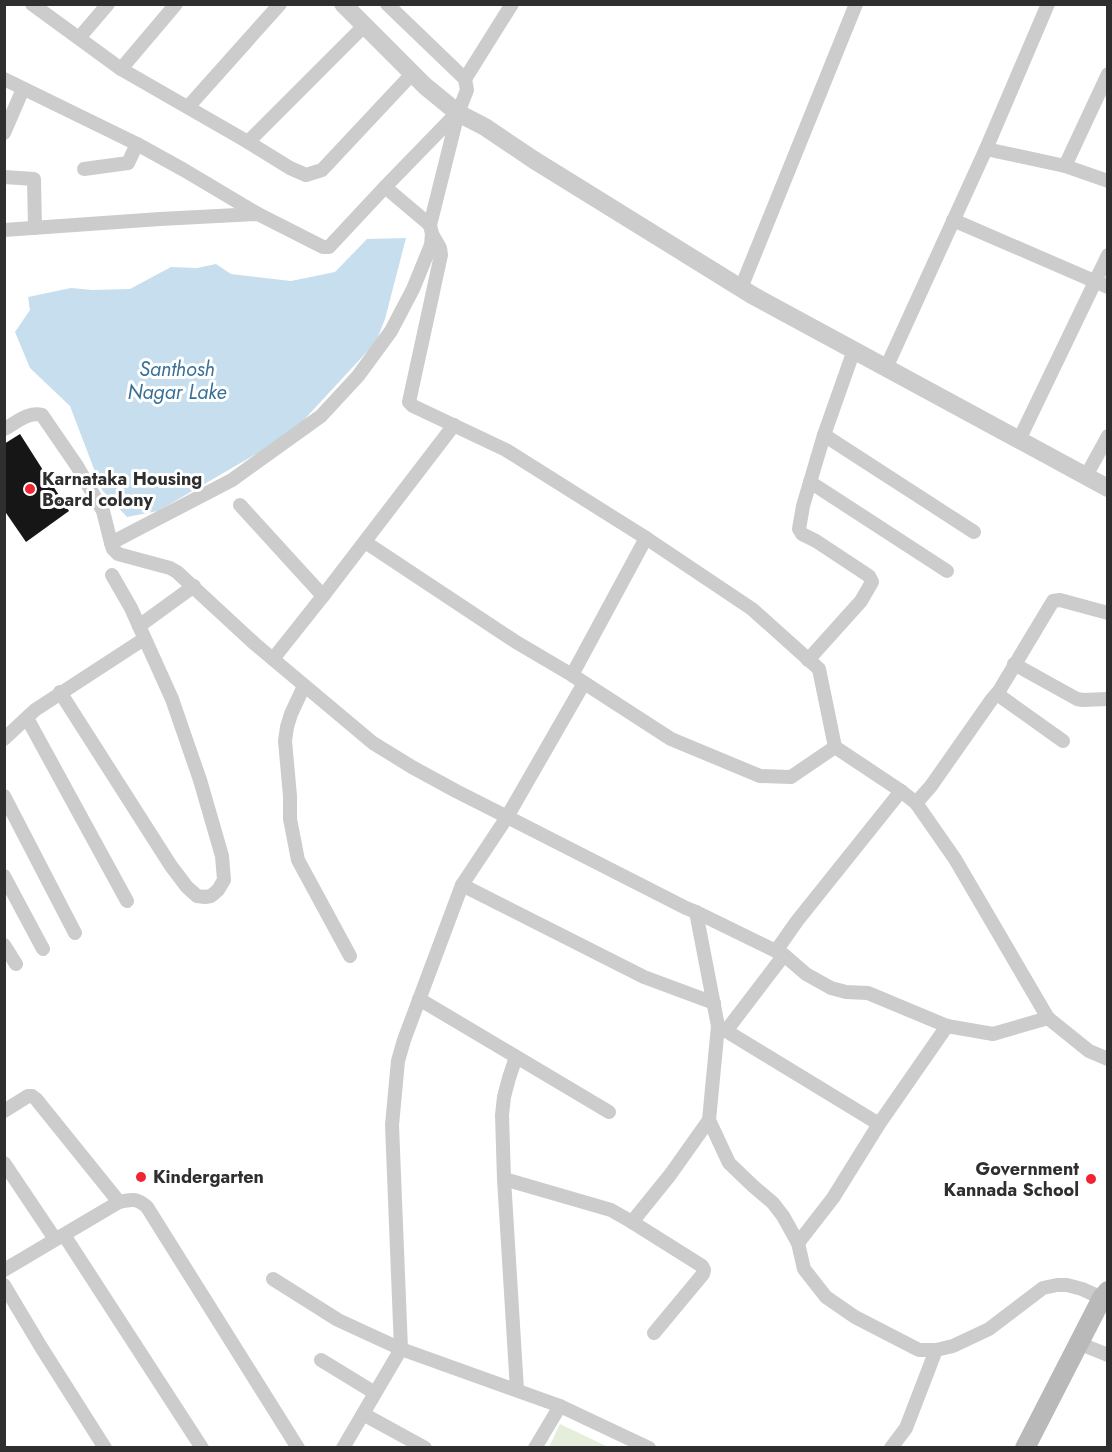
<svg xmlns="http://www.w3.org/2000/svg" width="1112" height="1452" viewBox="0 0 1112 1452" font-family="Jost,sans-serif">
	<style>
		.green { fill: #e5eddb }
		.water { fill: #c6deee }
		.building { fill: #161616 }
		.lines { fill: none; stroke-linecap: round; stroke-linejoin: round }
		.minor { stroke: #ccc; stroke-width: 14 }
		.tertiary { stroke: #ccc; stroke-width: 18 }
		.secondary { stroke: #b9b9b9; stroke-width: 20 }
		.poi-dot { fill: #f12532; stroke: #fff; stroke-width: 2 }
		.labels { text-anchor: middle; stroke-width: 6; stroke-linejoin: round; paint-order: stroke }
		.poi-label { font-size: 18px; font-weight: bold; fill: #2f2f2f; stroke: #fff; text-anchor: start }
		.water-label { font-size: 20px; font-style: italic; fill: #377097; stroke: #fff }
	</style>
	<rect width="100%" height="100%" fill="#fff"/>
	<!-- green -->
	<path class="green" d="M560,1424L604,1445L610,1447H549Z"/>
	<!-- water -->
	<path class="water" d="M406,238L385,319L376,342L302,422L280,440L158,511L127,517L102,490L70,406L30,368L15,332L30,310L28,297L71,288L92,290L130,289L171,267L197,268L216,264L231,274L291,281L335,272L367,239Z"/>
	<!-- building -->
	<path class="building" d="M20,434L69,511L26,542L4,510V444Z"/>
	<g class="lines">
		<!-- minor -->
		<g class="minor">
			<path d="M32,4L121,69L176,4"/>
			<path d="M79,38L108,4"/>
			<path d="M121,69L248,142L290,168L306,175L322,170L412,74"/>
			<path d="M4,79L137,144L184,170L258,214"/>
			<path d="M465,79L512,4"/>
			<path d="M188,107L280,4"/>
			<path d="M4,133L23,89"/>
			<path d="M248,142L364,26"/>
			<path d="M986,149L1065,166L1108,181"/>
			<path d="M1065,166L1108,74"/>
			<path d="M84,169L128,163L137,144"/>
			<path d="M4,177L34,179L35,228"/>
			<path d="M385,187L430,225"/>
			<path d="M953,220L1108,287"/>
			<path d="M4,230L160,219L258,214L323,247H329L385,187L456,114"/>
			<path d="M432,234L440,248L441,255L409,402L413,406L506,450L646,538L752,609L819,669L835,747L901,791L916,803L955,859L1048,1018L1089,1051L1108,1059"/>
			<path d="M741,288L856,4"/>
			<path d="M886,368L986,149L1048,4"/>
			<path d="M4,429C16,423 29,411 42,415L77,466L103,511L111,543L113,549L118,554L170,568L177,572L255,644L373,743L412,767L456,791L686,908L696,912L718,1026L709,1120L729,1163L753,1186L773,1203L783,1216L798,1243L804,1269L826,1297L855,1317L919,1350H936L953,1346L989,1329L1043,1288L1057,1285H1067L1082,1289L1102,1298"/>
			<path d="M824,435L974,532"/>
			<path d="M1019,440L1108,255"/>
			<path d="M1086,476L1108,436"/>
			<path d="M810,482L947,571"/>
			<path d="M240,505L323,596L454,425"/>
			<path d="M365,542L516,642L572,675L671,739L760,776L791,777L835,747"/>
			<path d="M111,543L232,480L321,416L358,376L391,331L413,289L431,245L432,234L430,225L458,113L467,90L465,79L387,4"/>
			<path d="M139,626L194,586"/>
			<path d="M273,659L323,596"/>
			<path d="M808,660L861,601L872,582L869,576L816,541L802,534L799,529L803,506L824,435L854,350"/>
			<path d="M1014,664L1077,699L1083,700L1108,699"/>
			<path d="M572,675L646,538"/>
			<path d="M304,686L291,714L287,727L285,741L290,796V819L298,860L350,956"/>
			<path d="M60,692L171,866L187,887L197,896L205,897L211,896L218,890L224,880L222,856L200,780L172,699L131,608L112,575"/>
			<path d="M997,694L1063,741"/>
			<path d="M27,718L127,901"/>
			<path d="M4,739L35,710L144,639"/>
			<path d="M4,796L75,933"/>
			<path d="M916,803L931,786L992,699L999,691L1053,601L1060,600L1108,613"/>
			<path d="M4,876L43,949"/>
			<path d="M462,885L644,977L714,1003"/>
			<path d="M696,912L784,955L806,974L831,988L846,992L868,993L947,1026L993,1034L1048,1018"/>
			<path d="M4,945L16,964"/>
			<path d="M776,951L797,921L901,791"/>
			<path d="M419,999L609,1112"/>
			<path d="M718,1026L879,1124"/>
			<path d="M726,1031L784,955"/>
			<path d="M516,1057L509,1078L504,1097L502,1115L504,1179L517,1390"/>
			<path d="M4,1111L28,1096H32L36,1099L119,1202"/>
			<path d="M4,1163L55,1239"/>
			<path d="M504,1179L611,1210L632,1222L702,1266L704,1270L703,1274L654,1333"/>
			<path d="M632,1222L670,1175L709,1120"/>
			<path d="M64,1235L202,1448"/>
			<path d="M798,1243L833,1198L879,1124L947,1026"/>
			<path d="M4,1270L119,1202C132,1199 137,1198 147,1207L298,1448"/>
			<path d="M273,1279L338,1320L401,1349L560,1406L649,1448"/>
			<path d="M4,1285L41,1347L105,1448"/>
			<path d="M1078,1343L1108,1355"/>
			<path d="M321,1360L375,1393"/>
			<path d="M363,1414L425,1448"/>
			<path d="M343,1448L401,1349L392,1125L398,1061L404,1040L462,885L507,817L584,683"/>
			<path d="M535,1448L560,1406"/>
			<path d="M891,1448L906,1428L936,1350"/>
		</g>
		<!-- tertiary -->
		<path class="tertiary" d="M343,4L425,86L458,113L485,127L534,160L752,295L1108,488"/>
		<!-- secondary -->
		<path class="secondary" d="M1025,1448L1102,1298L1108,1291"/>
	</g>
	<!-- markers -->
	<g class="poi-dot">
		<circle cx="30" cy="489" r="6"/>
		<circle cx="141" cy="1177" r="6"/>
		<circle cx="1091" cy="1179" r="6"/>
	</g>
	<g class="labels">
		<!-- poi labels -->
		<g class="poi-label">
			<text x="42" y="485">Karnataka Housing<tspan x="42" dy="21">Board colony</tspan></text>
			<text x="1079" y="1175" text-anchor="end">Government<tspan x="1079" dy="21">Kannada School</tspan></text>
			<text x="153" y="1183">Kindergarten</text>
		</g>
		<!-- water labels -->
		<g class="water-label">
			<text x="177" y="376">Santhosh<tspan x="177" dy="23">Nagar Lake</tspan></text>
		</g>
	</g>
	<!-- border -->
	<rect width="1112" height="1452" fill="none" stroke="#2f2f2f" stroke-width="12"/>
</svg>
